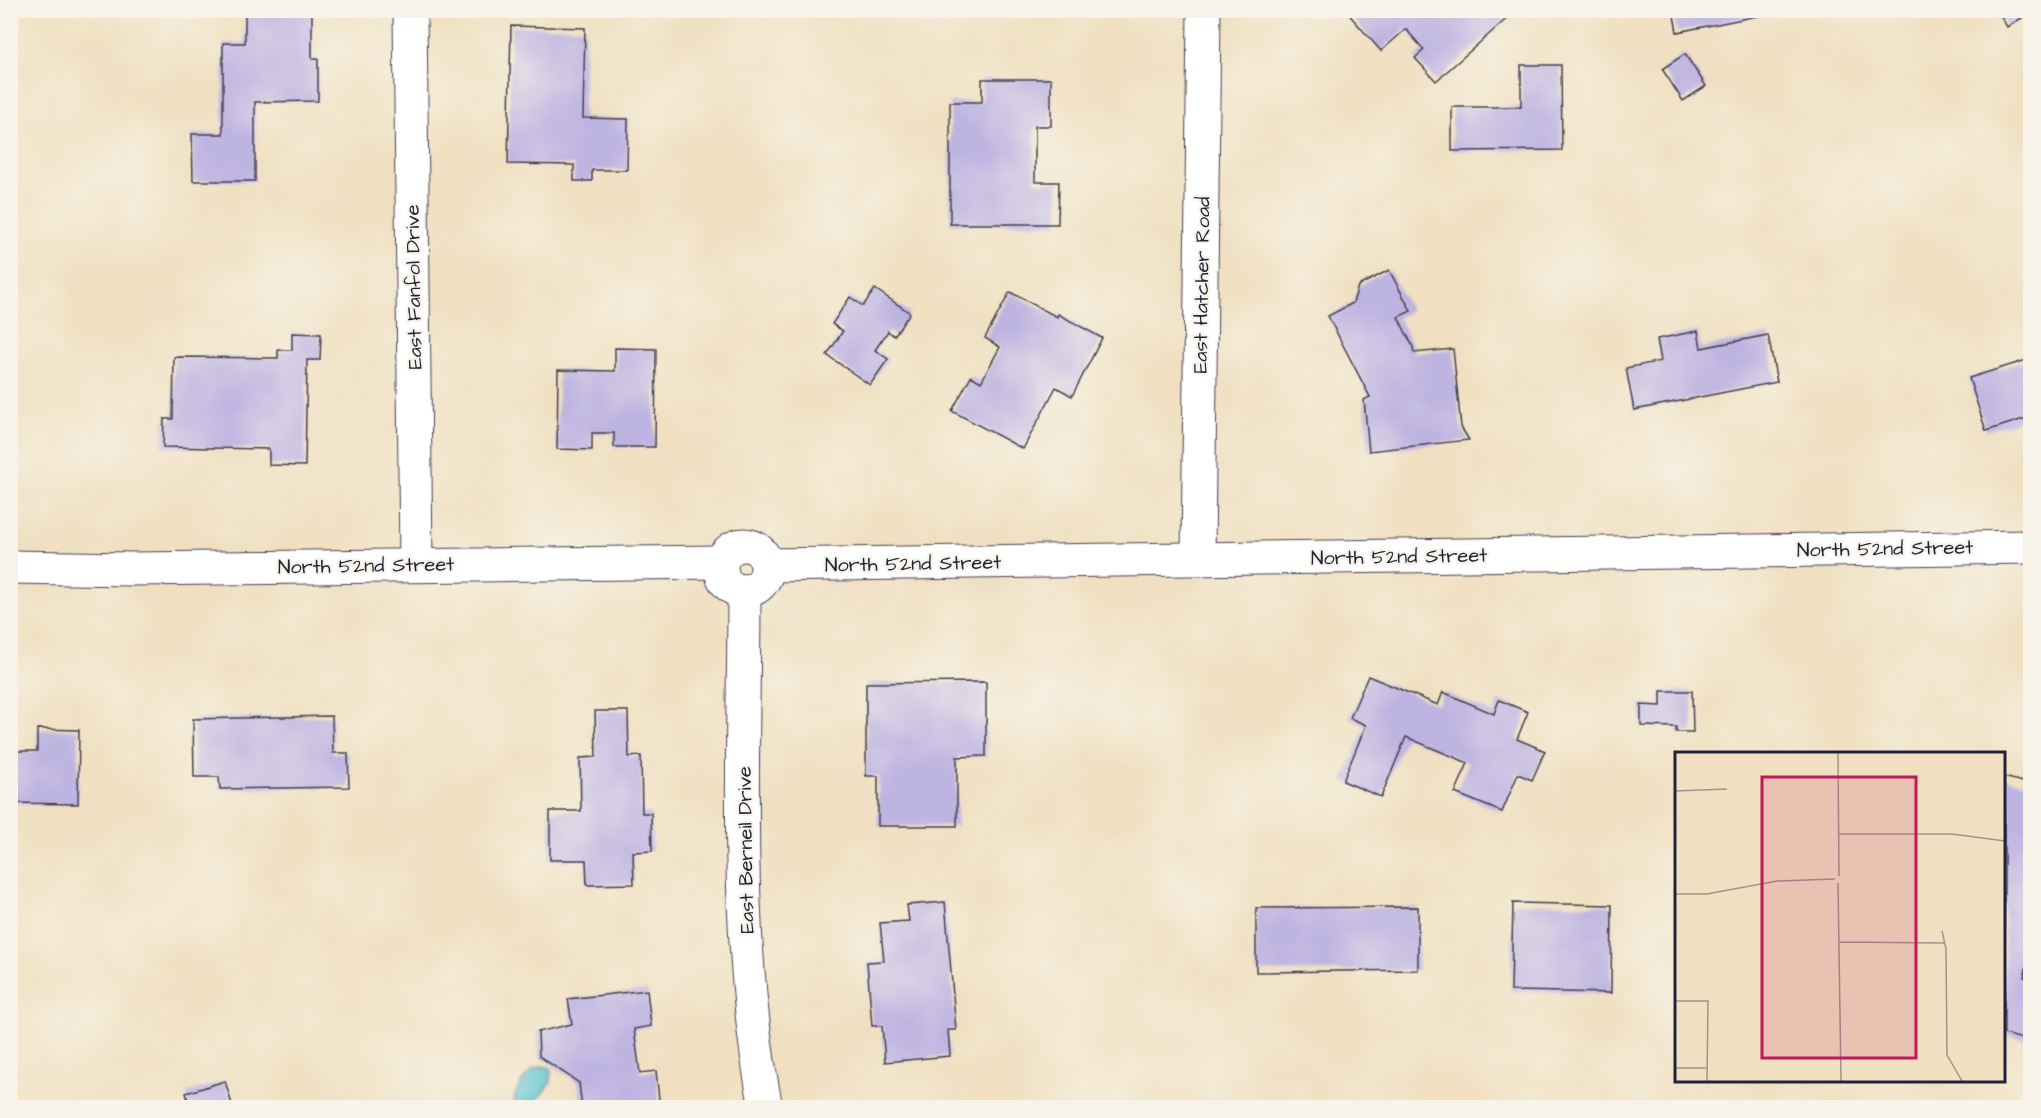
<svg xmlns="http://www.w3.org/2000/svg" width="2041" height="1118" viewBox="0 0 2041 1118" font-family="'Architects Daughter',sans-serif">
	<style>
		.water { fill: #55c1ce; stroke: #3c7284; stroke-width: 1.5 }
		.building { fill: #beb4e1 }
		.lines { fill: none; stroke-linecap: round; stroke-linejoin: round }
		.minor-casing { stroke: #413e4f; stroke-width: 35 }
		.minor { stroke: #fff; stroke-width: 33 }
		.labels { text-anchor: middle; stroke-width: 4.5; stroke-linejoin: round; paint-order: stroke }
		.street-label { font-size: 20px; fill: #22223b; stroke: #f7f3e8 }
		.inset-road { fill: none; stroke: #9e948b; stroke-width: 1.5 }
		.view { fill: #c2185b; fill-opacity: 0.15; stroke: #c2185b; stroke-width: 3 }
		.inset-edge { fill: none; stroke: #22223b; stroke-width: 3 }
	</style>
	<rect width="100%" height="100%" fill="#f7f3e8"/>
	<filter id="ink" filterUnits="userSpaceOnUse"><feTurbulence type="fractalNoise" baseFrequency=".0167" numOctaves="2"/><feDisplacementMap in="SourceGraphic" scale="12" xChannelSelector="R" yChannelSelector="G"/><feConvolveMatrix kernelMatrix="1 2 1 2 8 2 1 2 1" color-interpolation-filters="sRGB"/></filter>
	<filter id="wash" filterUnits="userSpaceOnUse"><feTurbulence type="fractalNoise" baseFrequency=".008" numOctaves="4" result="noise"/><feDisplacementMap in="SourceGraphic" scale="24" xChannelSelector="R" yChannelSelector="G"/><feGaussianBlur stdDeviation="1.35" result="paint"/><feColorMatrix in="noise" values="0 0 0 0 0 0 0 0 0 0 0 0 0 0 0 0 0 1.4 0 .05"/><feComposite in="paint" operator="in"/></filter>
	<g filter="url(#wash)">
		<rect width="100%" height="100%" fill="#f0e0c1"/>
		<!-- water -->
		<path class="water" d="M542,1066L548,1067L551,1070V1082L532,1107H515C511,1096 523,1077 533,1070C536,1068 539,1068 542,1066Z"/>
		<g id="blocks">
			<!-- building -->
			<g class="building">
				<path d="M245,10H312V59H318V101L255,102V181H193L192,134H223V43H245Z"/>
				<path d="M1345,10H1507L1511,15L1436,81L1415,58L1424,50L1406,29L1381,51Z"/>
				<path d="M1673,10H1778V12L1677,32Z"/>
				<path d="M1997,10H2030V13L2007,27Z"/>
				<path d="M511,26L585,28L583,118L628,119L627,170H592V181H574V165L508,164Z"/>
				<path d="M1685,54L1706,86L1683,101L1662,69Z"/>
				<path d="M1521,65H1561L1562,150L1452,151V107H1521Z"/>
				<path d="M982,79H1051V126H1035V182H1059L1058,224H950V102H982Z"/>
				<path d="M1389,270L1411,311L1398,317L1413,347L1414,353L1453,349L1461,427L1469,440L1369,451L1364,400L1370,397L1328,316L1353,303L1358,286Z"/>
				<path d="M875,289L910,313L894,336L888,331L875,350L888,359L870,385L827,355L843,331L832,324L850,297L863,306Z"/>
				<path d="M1010,292L1057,317L1058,314L1102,338L1072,396L1056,387L1023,449L952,411L971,376L981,382L1000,347L985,338Z"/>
				<path d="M1698,331L1701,348L1768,335L1777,382L1634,410L1626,368L1661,361L1657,339Z"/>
				<path d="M292,333L321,334L320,360H307L305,466L269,465V449L163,447L164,419H173L174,357L278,358V350H292Z"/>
				<path d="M615,348L656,349L655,447H614V433H592V450L557,449L558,370L615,371Z"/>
				<path d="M2030,359V417L1986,431L1969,378Z"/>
				<path d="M1368,676L1438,705L1443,692L1494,714L1499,700L1528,712L1517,739L1545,751L1532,780L1518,774L1502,812L1455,793L1468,763L1406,737L1381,797L1343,781L1366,725L1350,718Z"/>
				<path d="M986,682V756L957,757V826H878V776H866V683Z"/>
				<path d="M1661,691H1692L1693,732H1676V727L1641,726V705L1661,706Z"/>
				<path d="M595,711H628L629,757L641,756L642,813H651L652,851L633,852L634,884L587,885L586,860H550V811H581L580,758L596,757Z"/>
				<path d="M332,716L333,753H348L349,787L220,789L219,777H194L193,719Z"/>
				<path d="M37,729L79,730L78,804L10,803V751H37Z"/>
				<path d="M2004,777L2030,784V953L2024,977L2030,979V1041L2004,1034Z"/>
				<path d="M945,902L956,1030H948L950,1056L885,1062L882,1026H872L867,962L884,961L880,923L909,921L907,905Z"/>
				<path d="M1513,903L1612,905L1611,993L1511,991Z"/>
				<path d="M1418,907V970L1256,972V908Z"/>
				<path d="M647,990L651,1026L634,1029L640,1073L656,1071L660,1108H582L579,1083L539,1056L538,1032L572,1024L568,999Z"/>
				<path d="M225,1081L233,1108H190L186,1093Z"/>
			</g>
		</g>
	</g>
	<g filter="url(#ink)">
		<use href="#blocks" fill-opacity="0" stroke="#413e4f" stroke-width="1.5"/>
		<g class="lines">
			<defs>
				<g id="minor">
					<path d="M410,10L416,564"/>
					<circle cx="744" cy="568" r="23"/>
					<path d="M1198,559L1204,10"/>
					<path d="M767,565L2030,547"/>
					<path d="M10,567L132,569L722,562"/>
					<path d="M744,591C744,762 733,938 766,1108"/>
				</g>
			</defs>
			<!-- minor casing -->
			<use href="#minor" class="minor-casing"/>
			<!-- minor -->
			<use href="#minor" class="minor"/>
		</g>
	</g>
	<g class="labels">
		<!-- street labels -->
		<g class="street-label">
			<text transform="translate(1201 285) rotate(-89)" y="7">East Hatcher Road</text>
			<text transform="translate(413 287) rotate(-91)" y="7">East Fanfol Drive</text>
			<text transform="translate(1885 548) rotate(-1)" y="7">North 52nd Street</text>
			<text transform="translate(1399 556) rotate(-1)" y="7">North 52nd Street</text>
			<text transform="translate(913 563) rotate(-1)" y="7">North 52nd Street</text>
			<text transform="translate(366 565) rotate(-1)" y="7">North 52nd Street</text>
			<text transform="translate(745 850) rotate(-91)" y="7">East Berneil Drive</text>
		</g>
	</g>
	<!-- overview -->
	<g transform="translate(1675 752)">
		<rect width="330" height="330" fill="#f0e0c1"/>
		<path class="inset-road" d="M163,1L164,124M0,39L52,37M164,82H277L330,89M163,131L166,329M0,142H32L102,129L160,127M267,179L271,197L272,303L287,329M164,190L269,191M0,249H33L32,329M0,316H32"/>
		<path class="view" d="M87,25H241V306H87Z"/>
		<rect width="330" height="330" class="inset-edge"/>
	</g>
	<!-- margin -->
	<rect width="2041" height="1118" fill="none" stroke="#f7f3e8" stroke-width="36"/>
</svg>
